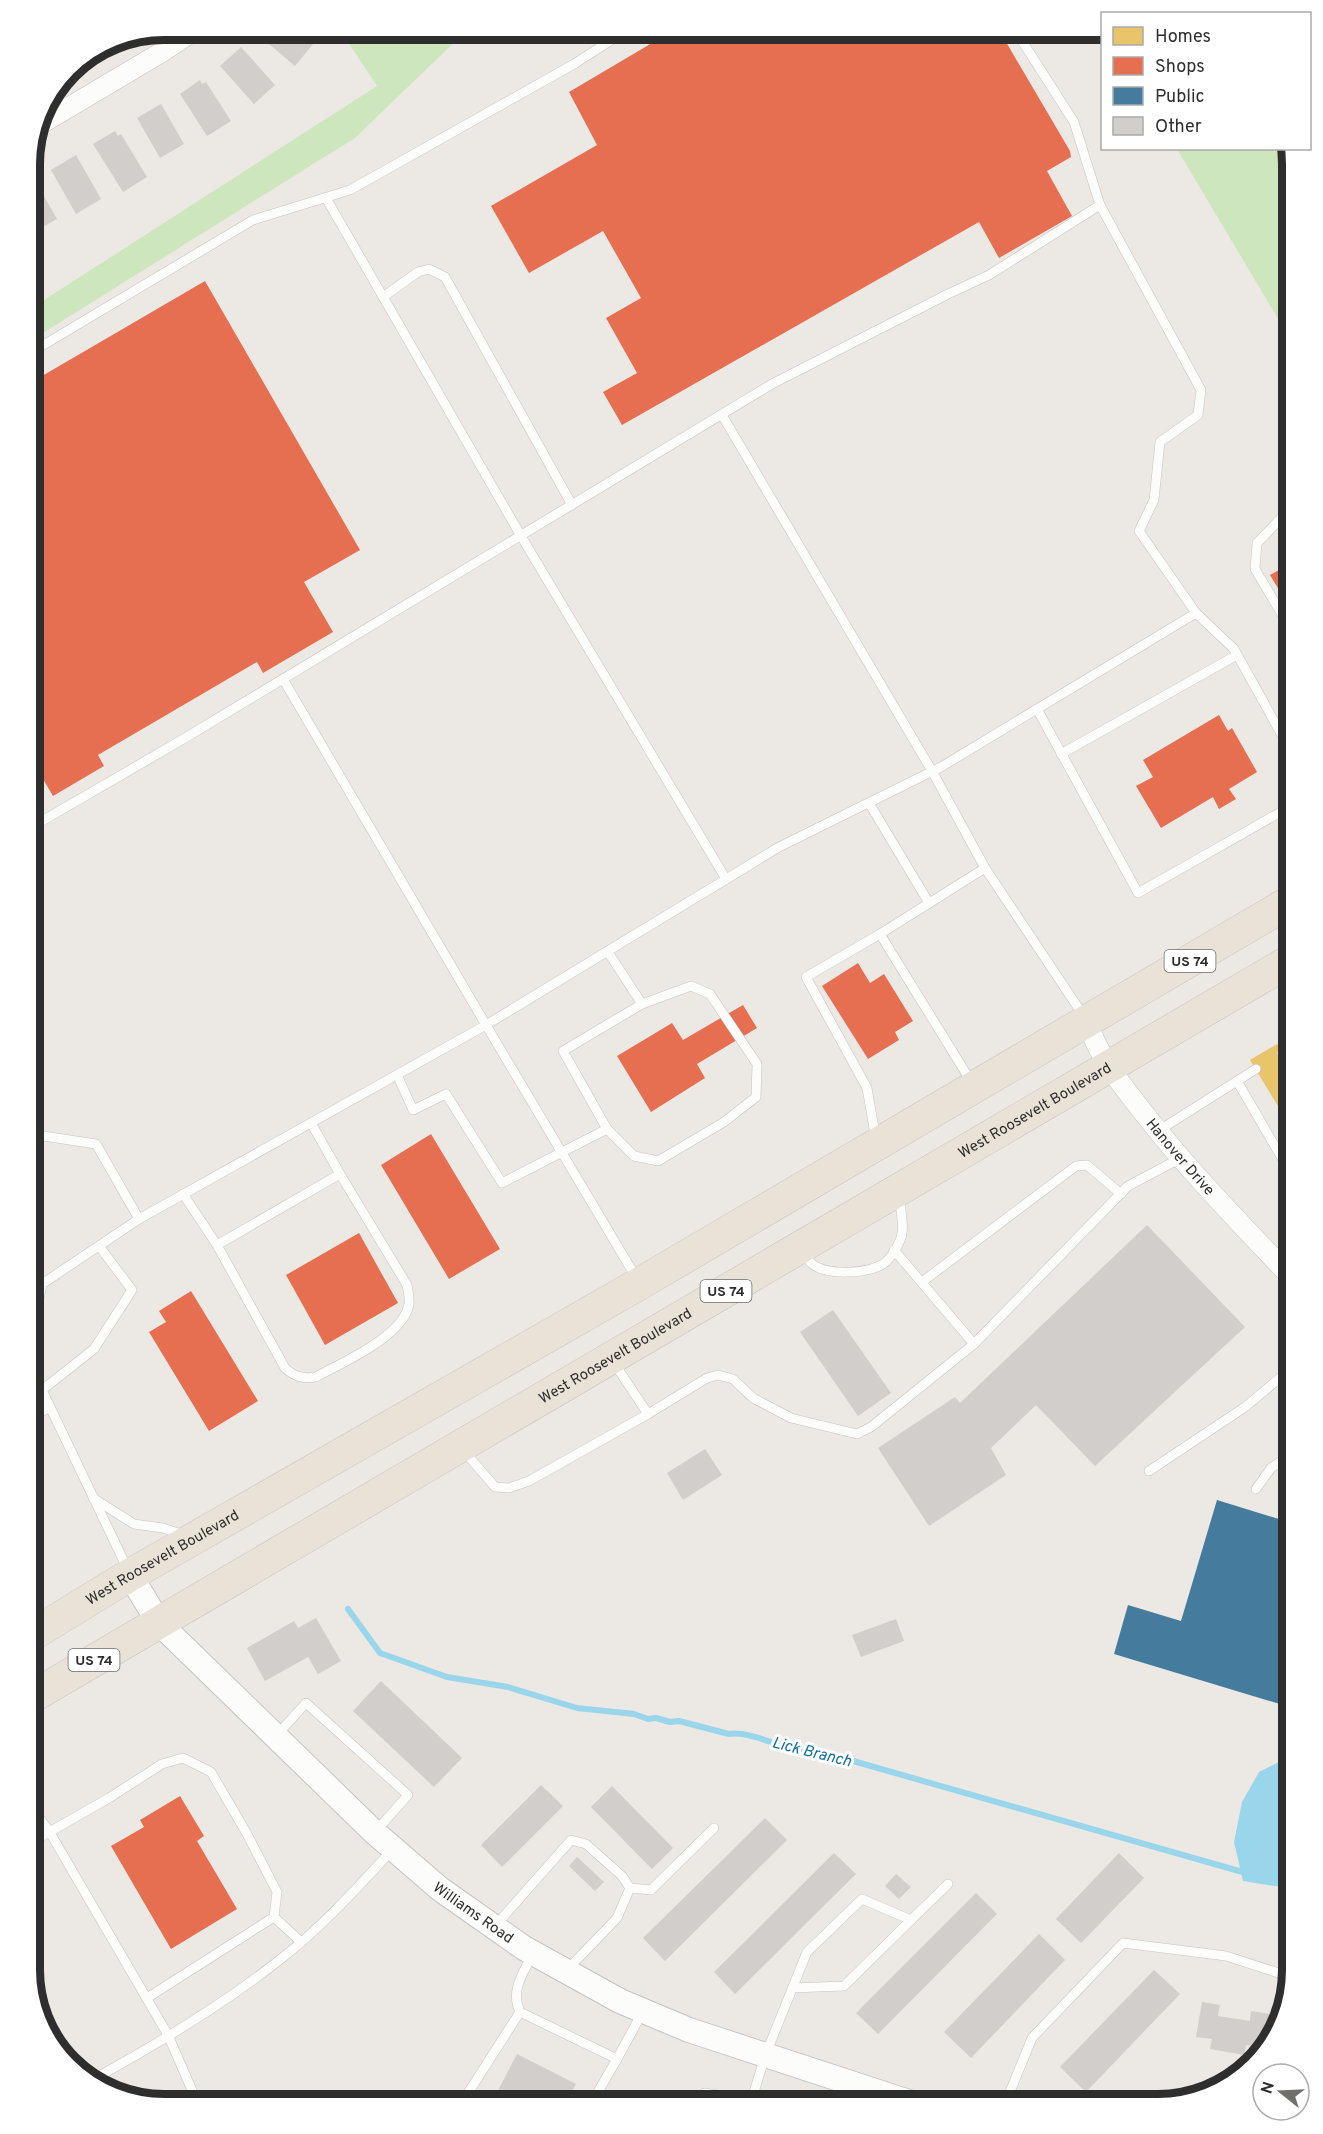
<svg xmlns="http://www.w3.org/2000/svg" width="1323" height="2134" viewBox="0 0 1323 2134" font-family="Overpass,sans-serif">
	<style>
		.green { fill: #cee6be }
		.water { fill: #99d6ec }
		.homes { fill: #e9c46a }
		.shops { fill: #e76f51 }
		.public { fill: #457b9d }
		.lines { fill: none; stroke-linecap: round; stroke-linejoin: round }
		.stream { stroke: #99d6ec; stroke-width: 6 }
		.building { fill: #d1cecb }
		.service-casing { stroke: #c5c4c5; stroke-width: 10 }
		.minor-casing { stroke: #c5c4c5; stroke-width: 21 }
		.tertiary-casing { stroke: #c5c4c5; stroke-width: 26 }
		.trunk-casing { stroke: #c6c5c4; stroke-width: 33 }
		.service { stroke: #fcfcfb; stroke-width: 9 }
		.minor { stroke: #fcfcfb; stroke-width: 20 }
		.tertiary { stroke: #fcfcfb; stroke-width: 24 }
		.trunk { stroke: #e9e2d6; stroke-width: 32 }
		.labels { text-anchor: middle; stroke-width: 6; stroke-linejoin: round; paint-order: stroke }
		.shield { fill: #fff; stroke: #6d6d6d; stroke-width: 1.5 }
		.shield-label { font-size: 14px; font-weight: bold; fill: #2e2e2e }
		.street-label { font-size: 15px; fill: #2e2e2e; stroke: #fff }
		.water-label { font-size: 16px; font-style: italic; fill: #0d6fa3; stroke: #fff }
		.rim { fill: none; stroke: #2e2e2e; stroke-width: 8 }
	</style>
	<rect width="100%" height="100%" fill="#ece8e4"/>
	<!-- green -->
	<g class="green">
		<path d="M340,30H467L355,138L30,341V309L377,86Z"/>
		<path d="M1177,149H1289L1293,165V344Z"/>
	</g>
	<!-- water -->
	<path class="water" d="M1281,1761L1293,1763V1889L1243,1881L1234,1842L1242,1802L1259,1772Z"/>
	<!-- homes -->
	<path class="homes" d="M1277,1044L1293,1067V1131L1250,1060Z"/>
	<!-- shops -->
	<g class="shops">
		<path d="M674,30H684L692,43L714,30H786L788,34L794,30H999L1070,151L1071,157L1047,171L1072,216L999,258L979,222L622,425L603,392L637,373L606,318L641,298L603,231L529,273L491,206L597,145L569,92Z"/>
		<path d="M205,281L360,550L304,582L333,632L263,673L257,662L98,755L104,766L53,796L30,757V383Z"/>
		<path d="M1293,562V613L1270,575Z"/>
		<path d="M1219,715L1228,731L1232,728L1257,772L1229,789L1236,799L1219,809L1213,797L1161,828L1136,786L1153,777L1143,760Z"/>
		<path d="M858,963L870,983L884,974L913,1021L895,1032L899,1040L868,1059L822,986Z"/>
		<path d="M743,1005L757,1028L697,1064L705,1078L651,1112L617,1056L672,1023L683,1040Z"/>
		<path d="M431,1134L500,1249L449,1279L381,1165Z"/>
		<path d="M359,1233L398,1303L325,1345L286,1275Z"/>
		<path d="M191,1291L258,1401L209,1431L149,1332L166,1322L159,1311Z"/>
		<path d="M180,1796L204,1836L197,1841L237,1909L171,1949L111,1846L144,1827L140,1820Z"/>
	</g>
	<!-- public -->
	<path class="public" d="M1293,1496V1708L1114,1654L1128,1605L1181,1621L1217,1500L1285,1521Z"/>
	<g class="lines">
		<!-- stream -->
		<path class="stream" d="M348,1609L380,1653L447,1677L508,1687L577,1708L634,1714L648,1719L656,1718L670,1722L679,1721L729,1734C755,1730 795,1757 825,1753L1246,1873"/>
	</g>
	<!-- building -->
	<g class="building">
		<path d="M258,30H297L313,44L295,66L256,33Z"/>
		<path d="M241,47L275,85L254,104L220,66Z"/>
		<path d="M200,80L202,84L206,82L231,121L207,136L180,94Z"/>
		<path d="M161,104L184,144L160,158L137,118Z"/>
		<path d="M115,131L118,136L121,134L147,177L123,192L93,144Z"/>
		<path d="M76,155L101,199L76,214L51,170Z"/>
		<path d="M34,179L57,219L32,233L30,181Z"/>
		<path d="M1147,1225L1245,1327L1095,1466L1036,1405L991,1448L1006,1475L929,1526L878,1448L955,1397L960,1403Z"/>
		<path d="M833,1310L891,1393L858,1416L800,1332Z"/>
		<path d="M705,1449L722,1475L683,1500L667,1473Z"/>
		<path d="M316,1618L341,1661L318,1674L308,1657L265,1681L247,1648L294,1621L298,1628Z"/>
		<path d="M896,1619L904,1641L861,1657L852,1635Z"/>
		<path d="M381,1681L462,1758L434,1787L353,1711Z"/>
		<path d="M541,1785L563,1806L502,1867L481,1845Z"/>
		<path d="M612,1786L673,1848L652,1869L591,1807Z"/>
		<path d="M765,1818L787,1840L665,1961L643,1938Z"/>
		<path d="M834,1853L856,1874L735,1994L714,1972Z"/>
		<path d="M1119,1853L1144,1878L1081,1943L1056,1919Z"/>
		<path d="M577,1857L604,1882L595,1891L569,1866Z"/>
		<path d="M896,1874L911,1887L899,1899L885,1886Z"/>
		<path d="M976,1893L997,1914L878,2034L856,2013Z"/>
		<path d="M1039,1934L1065,1960L971,2058L944,2032Z"/>
		<path d="M1154,1970L1180,1994L1086,2092L1060,2067Z"/>
		<path d="M1202,2002L1220,2005L1218,2016L1250,2021L1251,2011L1270,2014L1264,2047L1246,2045L1244,2055L1210,2049L1212,2039L1196,2037Z"/>
		<path d="M517,2054L576,2084L566,2104H491Z"/>
	</g>
	<g class="lines">
		<defs>
			<g id="service">
				<path d="M1015,30L1074,122L1100,205"/>
				<path d="M326,198L521,536L726,879"/>
				<path d="M383,297L418,272L429,269L445,277L572,505"/>
				<path d="M30,353L253,220L350,190L574,64L627,30"/>
				<path d="M722,415L932,771L985,868L880,934L972,1083"/>
				<path d="M1196,613L1234,649L1293,755"/>
				<path d="M1293,633L1255,569L1257,543L1285,514L1293,510"/>
				<path d="M1037,709L1138,893L1293,805"/>
				<path d="M1061,754L1237,655"/>
				<path d="M869,803L929,903"/>
				<path d="M30,828L185,738L772,384L948,294L989,275L1100,205L1201,390L1198,415L1160,442L1154,500L1139,531L1196,613L941,767L779,847L486,1025L637,1279"/>
				<path d="M985,868L1085,1018"/>
				<path d="M1282,1053L1293,1046"/>
				<path d="M397,1075L413,1110L446,1094L502,1183L607,1129L563,1051L642,1004L608,952"/>
				<path d="M1237,1081L1256,1069"/>
				<path d="M607,1129L634,1156L658,1161L724,1122L756,1097L757,1064L710,994L691,986L642,1004"/>
				<path d="M1158,1131L1237,1081L1293,1177"/>
				<path d="M876,1140L867,1088L806,977L880,934"/>
				<path d="M183,1194L217,1245L340,1174L311,1123"/>
				<path d="M139,1219L486,1025L283,679"/>
				<path d="M217,1245L285,1368C295,1377 303,1379 316,1377C343,1362 404,1336 409,1304C410,1298 408,1291 407,1285L340,1174"/>
				<path d="M894,1250L974,1344L1128,1186L1181,1158"/>
				<path d="M803,1252C806,1255 808,1260 811,1263C825,1276 867,1274 883,1264C891,1259 901,1242 902,1233C904,1222 900,1207 899,1196"/>
				<path d="M922,1282L1076,1166L1087,1165L1121,1194"/>
				<path d="M30,1346L42,1284L139,1219L96,1144L30,1134"/>
				<path d="M614,1363L648,1414"/>
				<path d="M30,1365L129,1572"/>
				<path d="M42,1390L94,1349L132,1290L99,1246"/>
				<path d="M30,1418L50,1407"/>
				<path d="M464,1451L495,1487L509,1488L529,1481L648,1414L707,1378L718,1375L733,1379L753,1398L791,1418L857,1434L871,1427L974,1344"/>
				<path d="M1149,1471L1245,1407L1293,1367"/>
				<path d="M1256,1489L1271,1468L1293,1453"/>
				<path d="M93,1498L134,1524L163,1528L184,1535"/>
				<path d="M276,1736L306,1703L408,1795L376,1831"/>
				<path d="M30,1805L49,1831L168,2035L198,2104"/>
				<path d="M30,1843L109,1798L162,1764L183,1758L211,1772L247,1834L277,1892L274,1917L300,1941"/>
				<path d="M630,1888L651,1890L714,1828"/>
				<path d="M911,1920L948,1884"/>
				<path d="M496,1925L571,1840L586,1844L622,1876L630,1888L617,1918L567,1970"/>
				<path d="M533,1953C523,1974 510,1990 520,2012L617,2059L642,2013"/>
				<path d="M147,1998L274,1917"/>
				<path d="M41,2017L57,2044"/>
				<path d="M90,2081C156,2045 223,2005 282,1958C323,1926 358,1887 393,1849"/>
				<path d="M461,2104L520,2012"/>
				<path d="M591,2104L617,2059"/>
				<path d="M689,2104L690,2100L704,2093L726,2096L751,2102L765,2056L807,1952L862,1899L911,1920L844,1986L792,1988"/>
				<path d="M1005,2104L1032,2038L1123,1943L1226,1956L1291,1977"/>
			</g>
			<g id="minor">
				<path d="M39,125L162,52L195,30"/>
				<path id="s1" d="M1087,1022C1099,1056 1117,1079 1139,1107C1186,1168 1240,1223 1293,1279"/>
			</g>
			<g id="tertiary">
				<path id="s2" d="M130,1575L159,1623L374,1832L440,1889L524,1948L620,2001L689,2030L915,2104"/>
			</g>
			<g id="trunk">
				<path id="s3" d="M30,1636L130,1575L639,1284L1293,900"/>
				<path id="s4" d="M30,1698L1293,959"/>
			</g>
		</defs>
		<!-- service casing -->
		<use href="#service" class="service-casing"/>
		<!-- minor casing -->
		<use href="#minor" class="minor-casing"/>
		<!-- tertiary casing -->
		<use href="#tertiary" class="tertiary-casing"/>
		<!-- trunk casing -->
		<use href="#trunk" class="trunk-casing"/>
		<!-- service -->
		<use href="#service" class="service"/>
		<!-- minor -->
		<use href="#minor" class="minor"/>
		<!-- tertiary -->
		<use href="#tertiary" class="tertiary"/>
		<!-- trunk -->
		<use href="#trunk" class="trunk"/>
	</g>
	<g class="labels">
		<!-- shield labels -->
		<g class="shield">
			<rect x="1164.5" y="950" width="51" height="22" rx="4.5"/>
			<rect x="700.5" y="1280" width="51" height="22" rx="4.5"/>
			<rect x="68.5" y="1649" width="51" height="22" rx="4.5"/>
		</g>
		<g class="shield-label">
			<text x="1190" y="966">US 74</text>
			<text x="726" y="1296">US 74</text>
			<text x="94" y="1665">US 74</text>
		</g>
		<!-- street labels -->
		<g class="street-label">
			<text dy="5" stroke="none"><textPath href="#s4" startOffset="1164">West Roosevelt Boulevard</textPath></text>
			<text dy="5" stroke="none"><textPath href="#s1" startOffset="165">Hanover Drive</textPath></text>
			<text dy="5" stroke="none"><textPath href="#s4" startOffset="678">West Roosevelt Boulevard</textPath></text>
			<text dy="5" stroke="none"><textPath href="#s3" startOffset="154">West Roosevelt Boulevard</textPath></text>
			<text dy="5" stroke="none"><textPath href="#s2" startOffset="484">Williams Road</textPath></text>
		</g>
		<!-- water labels -->
		<g class="water-label">
			<text transform="translate(812 1751) rotate(14)" y="6">Lick Branch</text>
		</g>
	</g>
	<!-- crop -->
	<path d="M0 0H1323V2134H0ZM164 40H1158A124 124 0 0 1 1282 164V1970A124 124 0 0 1 1158 2094H164A124 124 0 0 1 40 1970V164A124 124 0 0 1 164 40Z" fill="#fff" fill-rule="evenodd"/>
	<path class="rim" d="M164 40H1158A124 124 0 0 1 1282 164V1970A124 124 0 0 1 1158 2094H164A124 124 0 0 1 40 1970V164A124 124 0 0 1 164 40Z"/>
	<!-- legend -->
	<rect x="1101" y="12" width="210" height="138" fill="#ffffff" stroke="#ababab" stroke-width="1.5"/>
	<rect x="1113" y="27" width="30" height="18" fill="#e9c46a" stroke="#ababab" stroke-width="1.5"/>
	<text x="1155" y="42" font-size="18" fill="#2e2e2e">Homes</text>
	<rect x="1113" y="57" width="30" height="18" fill="#e76f51" stroke="#ababab" stroke-width="1.5"/>
	<text x="1155" y="72" font-size="18" fill="#2e2e2e">Shops</text>
	<rect x="1113" y="87" width="30" height="18" fill="#457b9d" stroke="#ababab" stroke-width="1.5"/>
	<text x="1155" y="102" font-size="18" fill="#2e2e2e">Public</text>
	<rect x="1113" y="117" width="30" height="18" fill="#d1cecb" stroke="#ababab" stroke-width="1.5"/>
	<text x="1155" y="132" font-size="18" fill="#2e2e2e">Other</text>
	<!-- north arrow -->
	<g transform="translate(1281 2092) rotate(288)"><circle r="28" fill="#ffffff" stroke="#ababab" stroke-width="1.5"/>
	<path d="M0-4.5L10 22L0 15L-10 22Z" fill="#706f6e"/>
	<text y="-9" font-size="16" font-weight="bold" text-anchor="middle" fill="#2e2e2e">N</text>
	</g>
</svg>
